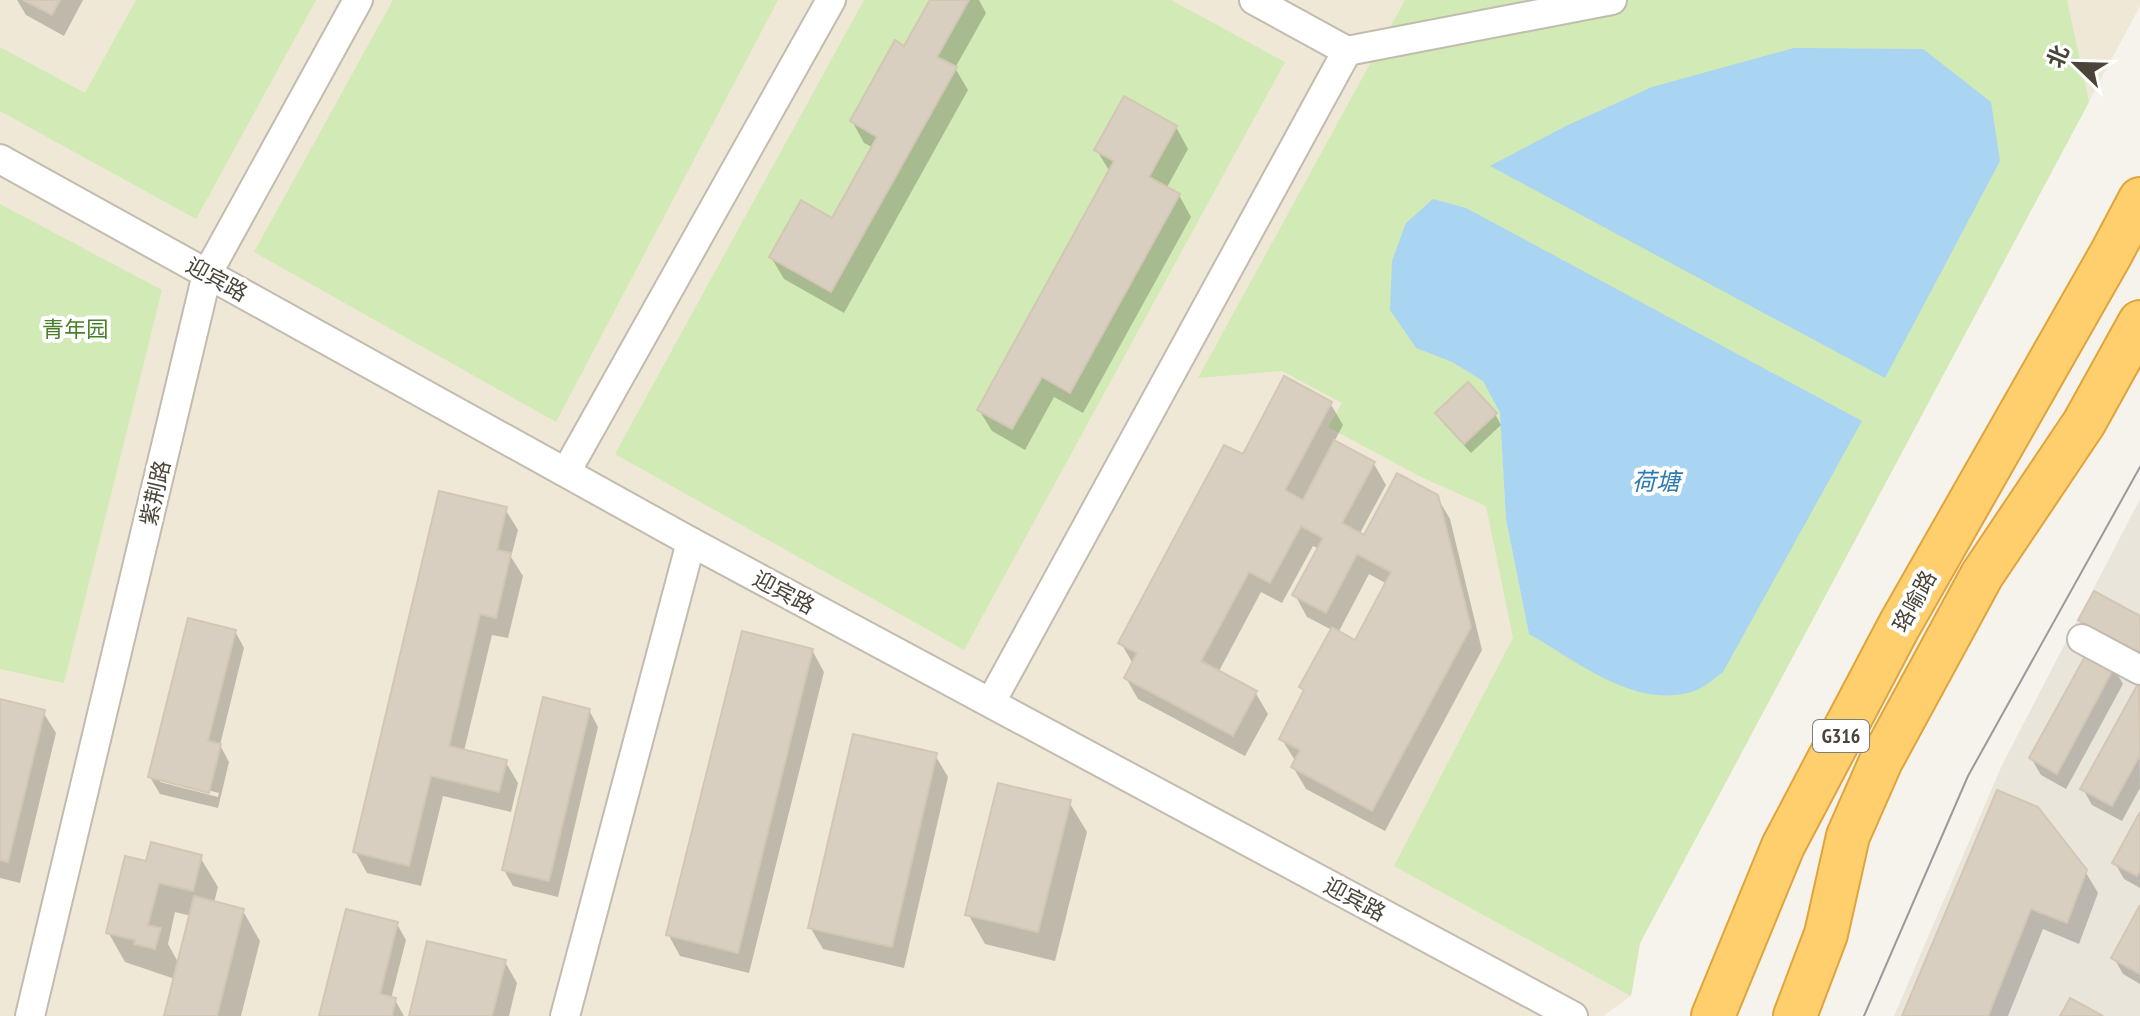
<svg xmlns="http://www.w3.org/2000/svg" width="2140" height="1016" viewBox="0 0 2140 1016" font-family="'PT Sans Narrow','Noto Sans SC',sans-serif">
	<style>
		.residential { fill: #eae5da }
		.education { fill: #efe8d6 }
		.green { fill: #d2eab5; fill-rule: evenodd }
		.water { fill: #a9d4f2 }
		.shadow { fill: #0003; fill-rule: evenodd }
		.building { fill: #d8cfc1; stroke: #d3c7b4; stroke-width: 2 }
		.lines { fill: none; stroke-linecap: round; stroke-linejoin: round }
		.minor-casing { stroke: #c2bbae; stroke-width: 32 }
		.highway-casing { stroke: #e0a43c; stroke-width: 46 }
		.minor { stroke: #fff; stroke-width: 28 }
		.highway { stroke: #ffcf6e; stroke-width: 42 }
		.tram { stroke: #9a9a9a; stroke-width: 2 }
		.labels { text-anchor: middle; stroke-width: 8; stroke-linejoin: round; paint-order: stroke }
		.shield { fill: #fff; stroke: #817c74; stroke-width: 2 }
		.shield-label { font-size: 20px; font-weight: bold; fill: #4b4439 }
		.street-label { font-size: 22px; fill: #4b4439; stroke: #fff }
		.park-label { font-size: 22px; fill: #4a7f2a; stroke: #fff }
		.water-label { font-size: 24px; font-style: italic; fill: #2e7ab2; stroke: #fff }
	</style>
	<rect width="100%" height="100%" fill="#f6f3ec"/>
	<!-- residential -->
	<path class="residential" d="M2140,499V1016H1894L2002,765Z"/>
	<!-- education -->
	<path class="education" d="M0,0H2140V6L1640,943L1631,996L1603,1016H0Z"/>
	<!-- green -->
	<g class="green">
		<path d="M136,0H316L196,219L0,111V47L85,93Z"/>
		<path d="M393,0H778L556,422L254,252Z"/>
		<path d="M864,0H1171L1285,62L964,650L615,454Z"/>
		<path d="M1405,0H2067L2089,102L1640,943L1631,996L1394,866L1513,638L1486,506L1421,477L1328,427L1342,403L1282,371L1198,378ZM1416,348L1862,421L1529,634L1506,519L1500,413L1483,381L1452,362Z"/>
		<path d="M0,204L162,290L64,683L0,669Z"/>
	</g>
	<!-- water -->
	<g class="water">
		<path d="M1794,48L1923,49L1991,102L2000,161L1885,378L1490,166L1566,126L1652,87Z"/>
		<path d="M1433,199L1466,208L1862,421L1723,672C1715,678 1706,686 1697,690C1637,712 1579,662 1529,634L1506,519L1500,413L1483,381L1452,362L1416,348L1390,310L1392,261L1406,223Z"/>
	</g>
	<!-- shadow -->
	<g class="shadow">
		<path d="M17,0H83L64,36L26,15Z"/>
		<path d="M932,0H979L986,13L955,68L968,90L844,313L784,279L771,257L833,221L874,148L864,143L852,121L905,48Z"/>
		<path d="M1176,127L1188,149L1166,189L1179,195L1191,217L1083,413L1054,397L1025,450L992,431L979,410L1110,172L1096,149Z"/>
		<path d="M1330,403L1343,425L1334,442L1374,464L1386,485L1359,535L1365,538L1437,497L1450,519L1482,650L1385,831L1306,789L1293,767L1296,762L1281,738L1305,693L1302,687L1332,630L1307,617L1295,595L1319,549L1313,546L1282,603L1261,592L1218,673L1255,692L1268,714L1245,756L1138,699L1126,678L1133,664L1121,643L1244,457ZM1369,574L1387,584L1355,642L1338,633Z"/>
		<path d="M1438,413L1495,414L1501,425L1471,453L1444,424Z"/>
		<path d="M505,509L518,530L511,557L523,576L508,638L492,635L464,751L505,761L518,783L511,812L443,796L421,886L367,873L355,851Z"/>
		<path d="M2140,618V664L2090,637L2080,620Z"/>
		<path d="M235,631L244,648L220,745L229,762L218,808L160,794L150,777ZM160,778L219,793L218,797L160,782Z"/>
		<path d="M812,650L824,672L749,973L680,956L668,934Z"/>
		<path d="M2114,668L2123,684L2066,789L2041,775L2031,758Z"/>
		<path d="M2139,685L2140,788L2122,821L2092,805L2083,789Z"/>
		<path d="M0,702L43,712L56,733L20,883L0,878Z"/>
		<path d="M589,710L598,727L558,897L513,886L504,870Z"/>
		<path d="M935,755L948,777L904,968L823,949L810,927Z"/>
		<path d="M1998,793L2085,871L2098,893L2079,944L2043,929L2008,1016H1904Z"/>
		<path d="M1069,802L1087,832L1055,961L985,944L968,914Z"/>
		<path d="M2140,816V888L2124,879L2115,863Z"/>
		<path d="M200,857L218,887L214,903L243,911L260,941L241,1016H166L175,979L125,962L108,932L147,863ZM175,912L191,916L179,964L168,944Z"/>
		<path d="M2140,909V984L2123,974L2114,958Z"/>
		<path d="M397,924L406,940L391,999L395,1000L404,1016H321Z"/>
		<path d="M505,962L517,983L509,1016H411Z"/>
	</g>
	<!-- building -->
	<g class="building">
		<path d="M23,0H60L52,15Z"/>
		<path d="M930,0H969L937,57L957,67L831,292L769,257L801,200L832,218L877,137L850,121L895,40L904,46Z"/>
		<path d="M1124,96L1177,126L1149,177L1180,194L1070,393L1042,377L1012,429L977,410L1114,161L1094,150Z"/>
		<path d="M1284,376L1332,402L1285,490L1303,500L1334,440L1375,462L1342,523L1364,535L1397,473L1438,495L1471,627L1372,811L1291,767L1300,750L1279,739L1304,690L1299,687L1332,627L1355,640L1391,572L1357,554L1326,613L1292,595L1323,538L1301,526L1270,583L1249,572L1201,661L1257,691L1233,736L1124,678L1137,653L1118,643L1224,445L1243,454Z"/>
		<path d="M1468,382L1497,413L1464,444L1435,413Z"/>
		<path d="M439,491L507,507L497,550L511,553L496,618L480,614L449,746L507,760L499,792L431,776L409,866L353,852Z"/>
		<path d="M2094,591L2140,616V654L2078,620Z"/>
		<path d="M188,618L236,630L208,741L221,744L209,793L148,777Z"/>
		<path d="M742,631L813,649L738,953L666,935Z"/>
		<path d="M2088,651L2115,666L2057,774L2029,758Z"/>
		<path d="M2139,682L2140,755L2112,806L2080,789Z"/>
		<path d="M543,697L590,709L549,881L502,870Z"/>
		<path d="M0,699L45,710L8,862L0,860Z"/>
		<path d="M853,734L937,753L892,947L808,928Z"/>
		<path d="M998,783L1071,800L1038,932L965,915Z"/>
		<path d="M1997,790L2038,807L2087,870L2067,923L2031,909L1988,1016H1902Z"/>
		<path d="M2140,812V871L2137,876L2112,863Z"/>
		<path d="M151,842L202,855L193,891L159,883L148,925L161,928L155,949L134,944L135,940L106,933L125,856L146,861Z"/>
		<path d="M194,896L244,909L217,1016H164Z"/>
		<path d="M2140,905V974L2111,958Z"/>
		<path d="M346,909L398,922L380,994L396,998L392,1016H319Z"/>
		<path d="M427,941L506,960L492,1016H409Z"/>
		<path d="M2070,998L2103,1016H2060Z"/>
	</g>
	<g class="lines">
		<defs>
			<g id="minor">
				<path d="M1254,0L1347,51"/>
				<path d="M1347,51L1612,0"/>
				<path d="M0,159L691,542L1573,1016"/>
				<path d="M566,472L831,0"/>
				<path d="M2082,639L2140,670"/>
				<path d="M991,702L1347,51"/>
				<path d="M30,1016L207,274L358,0"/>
				<path d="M565,1016L691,542"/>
			</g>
			<g id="highway">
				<path d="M1713,1016L1783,846L1899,626L2112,252L2140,199"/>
				<path d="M1795,1016L1826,934L1848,836L1881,761L1982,575L2084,423L2140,322"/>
			</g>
		</defs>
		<!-- minor casing -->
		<use href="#minor" class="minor-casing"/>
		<!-- highway casing -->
		<use href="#highway" class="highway-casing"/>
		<!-- minor -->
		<use href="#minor" class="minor"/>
		<!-- highway -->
		<use href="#highway" class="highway"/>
		<!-- tram -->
		<path class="tram" d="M1864,1016L1968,776L2140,467"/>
	</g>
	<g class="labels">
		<!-- shield labels -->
		<rect class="shield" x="1813" y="720" width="56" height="32" rx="6"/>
		<g class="shield-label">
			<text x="1841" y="743">G316</text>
		</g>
		<!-- street labels -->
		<g class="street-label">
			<text transform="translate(217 279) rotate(29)" y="8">迎宾路</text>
			<text transform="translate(155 493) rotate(-77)" y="8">紫荆路</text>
			<text transform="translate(784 592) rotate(28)" y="8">迎宾路</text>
			<text transform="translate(1914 601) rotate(-61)" y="8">珞喻路</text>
			<text transform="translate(1355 899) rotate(28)" y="8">迎宾路</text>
		</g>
		<!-- park labels -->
		<g class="park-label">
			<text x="75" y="337">青年园</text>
		</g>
		<!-- water labels -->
		<g class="water-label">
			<text x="1656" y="490">荷塘</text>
		</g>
	</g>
	<!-- north arrow -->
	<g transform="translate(2076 64) rotate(293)" stroke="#ffffff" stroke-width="6" paint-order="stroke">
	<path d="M0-6L14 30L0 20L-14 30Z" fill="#4b4439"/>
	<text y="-12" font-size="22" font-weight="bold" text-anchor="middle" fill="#4b4439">北</text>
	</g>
</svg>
